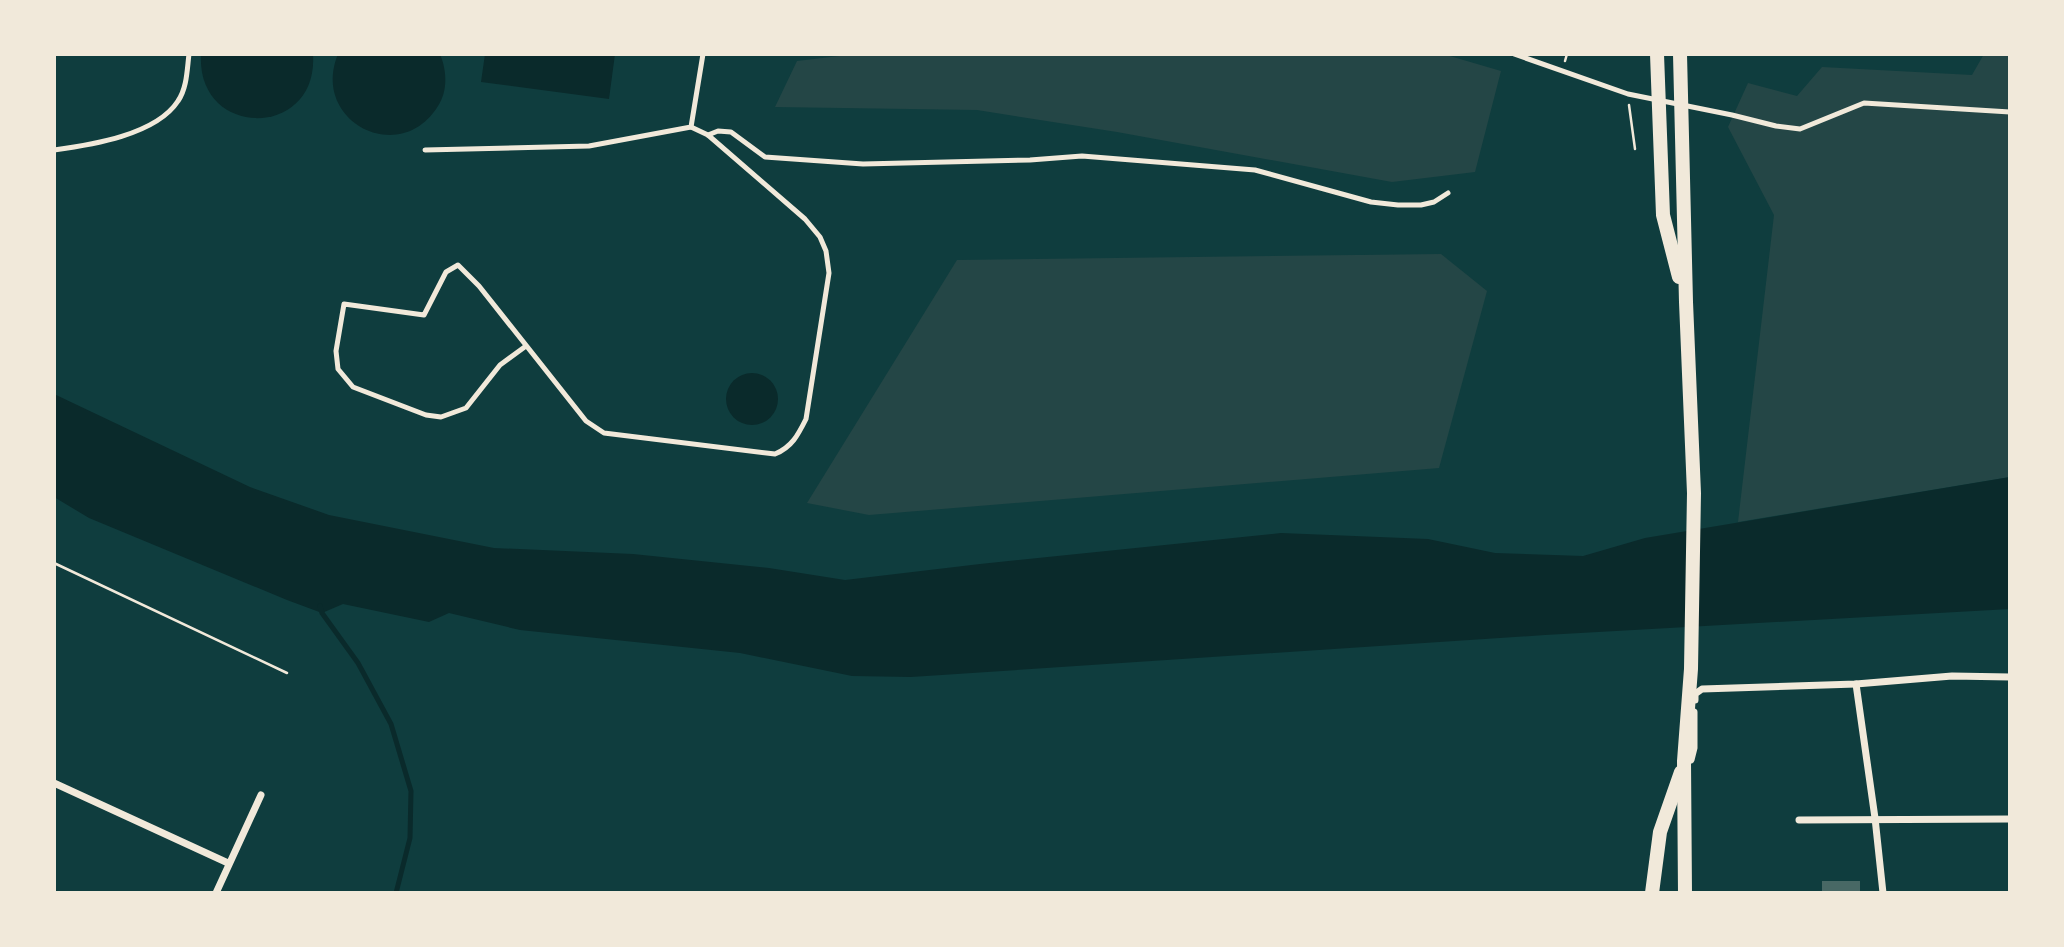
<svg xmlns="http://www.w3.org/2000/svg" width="2064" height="947" viewBox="0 0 2064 947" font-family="'Archivo Narrow',sans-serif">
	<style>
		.green { fill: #244646 }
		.water { fill: #0a2a2b }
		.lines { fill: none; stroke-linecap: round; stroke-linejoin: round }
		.stream { stroke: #0a2a2b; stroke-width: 5 }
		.building { fill: #486865 }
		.path { stroke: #f1e9da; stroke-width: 2.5 }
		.service { stroke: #f1e9da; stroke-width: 5 }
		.minor { stroke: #f1e9da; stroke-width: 7 }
		.secondary { stroke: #f1e9da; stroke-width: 14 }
	</style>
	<rect width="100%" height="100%" fill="#0f3d3e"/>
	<!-- green -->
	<g class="green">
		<path d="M856,54H1443L1501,71L1475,172L1392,182L1117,132L977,110L775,107L797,61Z"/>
		<path d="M1984,54H2010V477L1738,522L1774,215L1728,127L1748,83L1797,96L1822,67L1972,75Z"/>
		<path d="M1441,254L1487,291L1439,468L869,515L807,503L957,260Z"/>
	</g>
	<!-- water -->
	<g class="water">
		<path d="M201,54H313C319,139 196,140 201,54Z"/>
		<path d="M338,54H440C447,71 448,91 438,106C400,168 310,121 338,54Z"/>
		<path d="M485,54H615L609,99L481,82Z"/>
		<circle cx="752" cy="399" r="26"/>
		<path d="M54,394L250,487L329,515L494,548L633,554L769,568L845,580L980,564L1281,533L1428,539L1495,553L1583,556L1645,538L2010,477V609L1545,635L911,677L852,676L740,653L520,630L449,613L429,622L343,604L322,613L287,600L89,518L54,497Z"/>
	</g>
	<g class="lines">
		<!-- stream -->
		<path class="stream" d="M320,606L322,613L358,663L391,724L411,791L410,838L396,893"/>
	</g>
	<!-- building -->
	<rect class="building" x="1822" y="881" width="38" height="12"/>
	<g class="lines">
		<!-- path -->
		<g class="path">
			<path d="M1565,61L1567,54"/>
			<path d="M1629,105L1635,149"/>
			<path d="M54,563L287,673"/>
		</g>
		<!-- service -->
		<g class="service">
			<path d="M1514,54L1628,94L1732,115L1776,126L1800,129L1864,103L2010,112"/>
			<path d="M708,135L718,131L731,132L765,157L863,164L1030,160L1082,156L1255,170L1371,202L1398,205H1421L1434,202L1448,193"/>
			<path d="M54,150C91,145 156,135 178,101C187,88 187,70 189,54"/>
			<path d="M425,150L589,146L691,127L703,54"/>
			<path d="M526,346L500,365L466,408L441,417L426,415L353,387L338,369L336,351L344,304L424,315L446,272L458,265L479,286L586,421L604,433L775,454C792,447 798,435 806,419L829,273L826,251L820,237L805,219L708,135L691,127"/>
		</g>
		<!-- minor -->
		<g class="minor">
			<path d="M1856,684L1875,818L1883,893"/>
			<path d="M1695,700V694L1702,689L1856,684L1952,676L2010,677"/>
			<path d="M1685,761L1691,760L1694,748V712"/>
			<path d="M54,783L228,863"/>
			<path d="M1799,820L2010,819"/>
			<path d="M216,893L261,795"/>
		</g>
		<!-- secondary -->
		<g class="secondary">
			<path d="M1657,54L1663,215L1679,277"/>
			<path d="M1680,54L1686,302L1694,493L1691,669L1684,761L1685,893"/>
			<path d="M1652,893L1660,832L1681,772"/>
		</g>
	</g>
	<!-- border -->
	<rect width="2064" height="947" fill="none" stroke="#f1e9da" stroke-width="112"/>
</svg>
